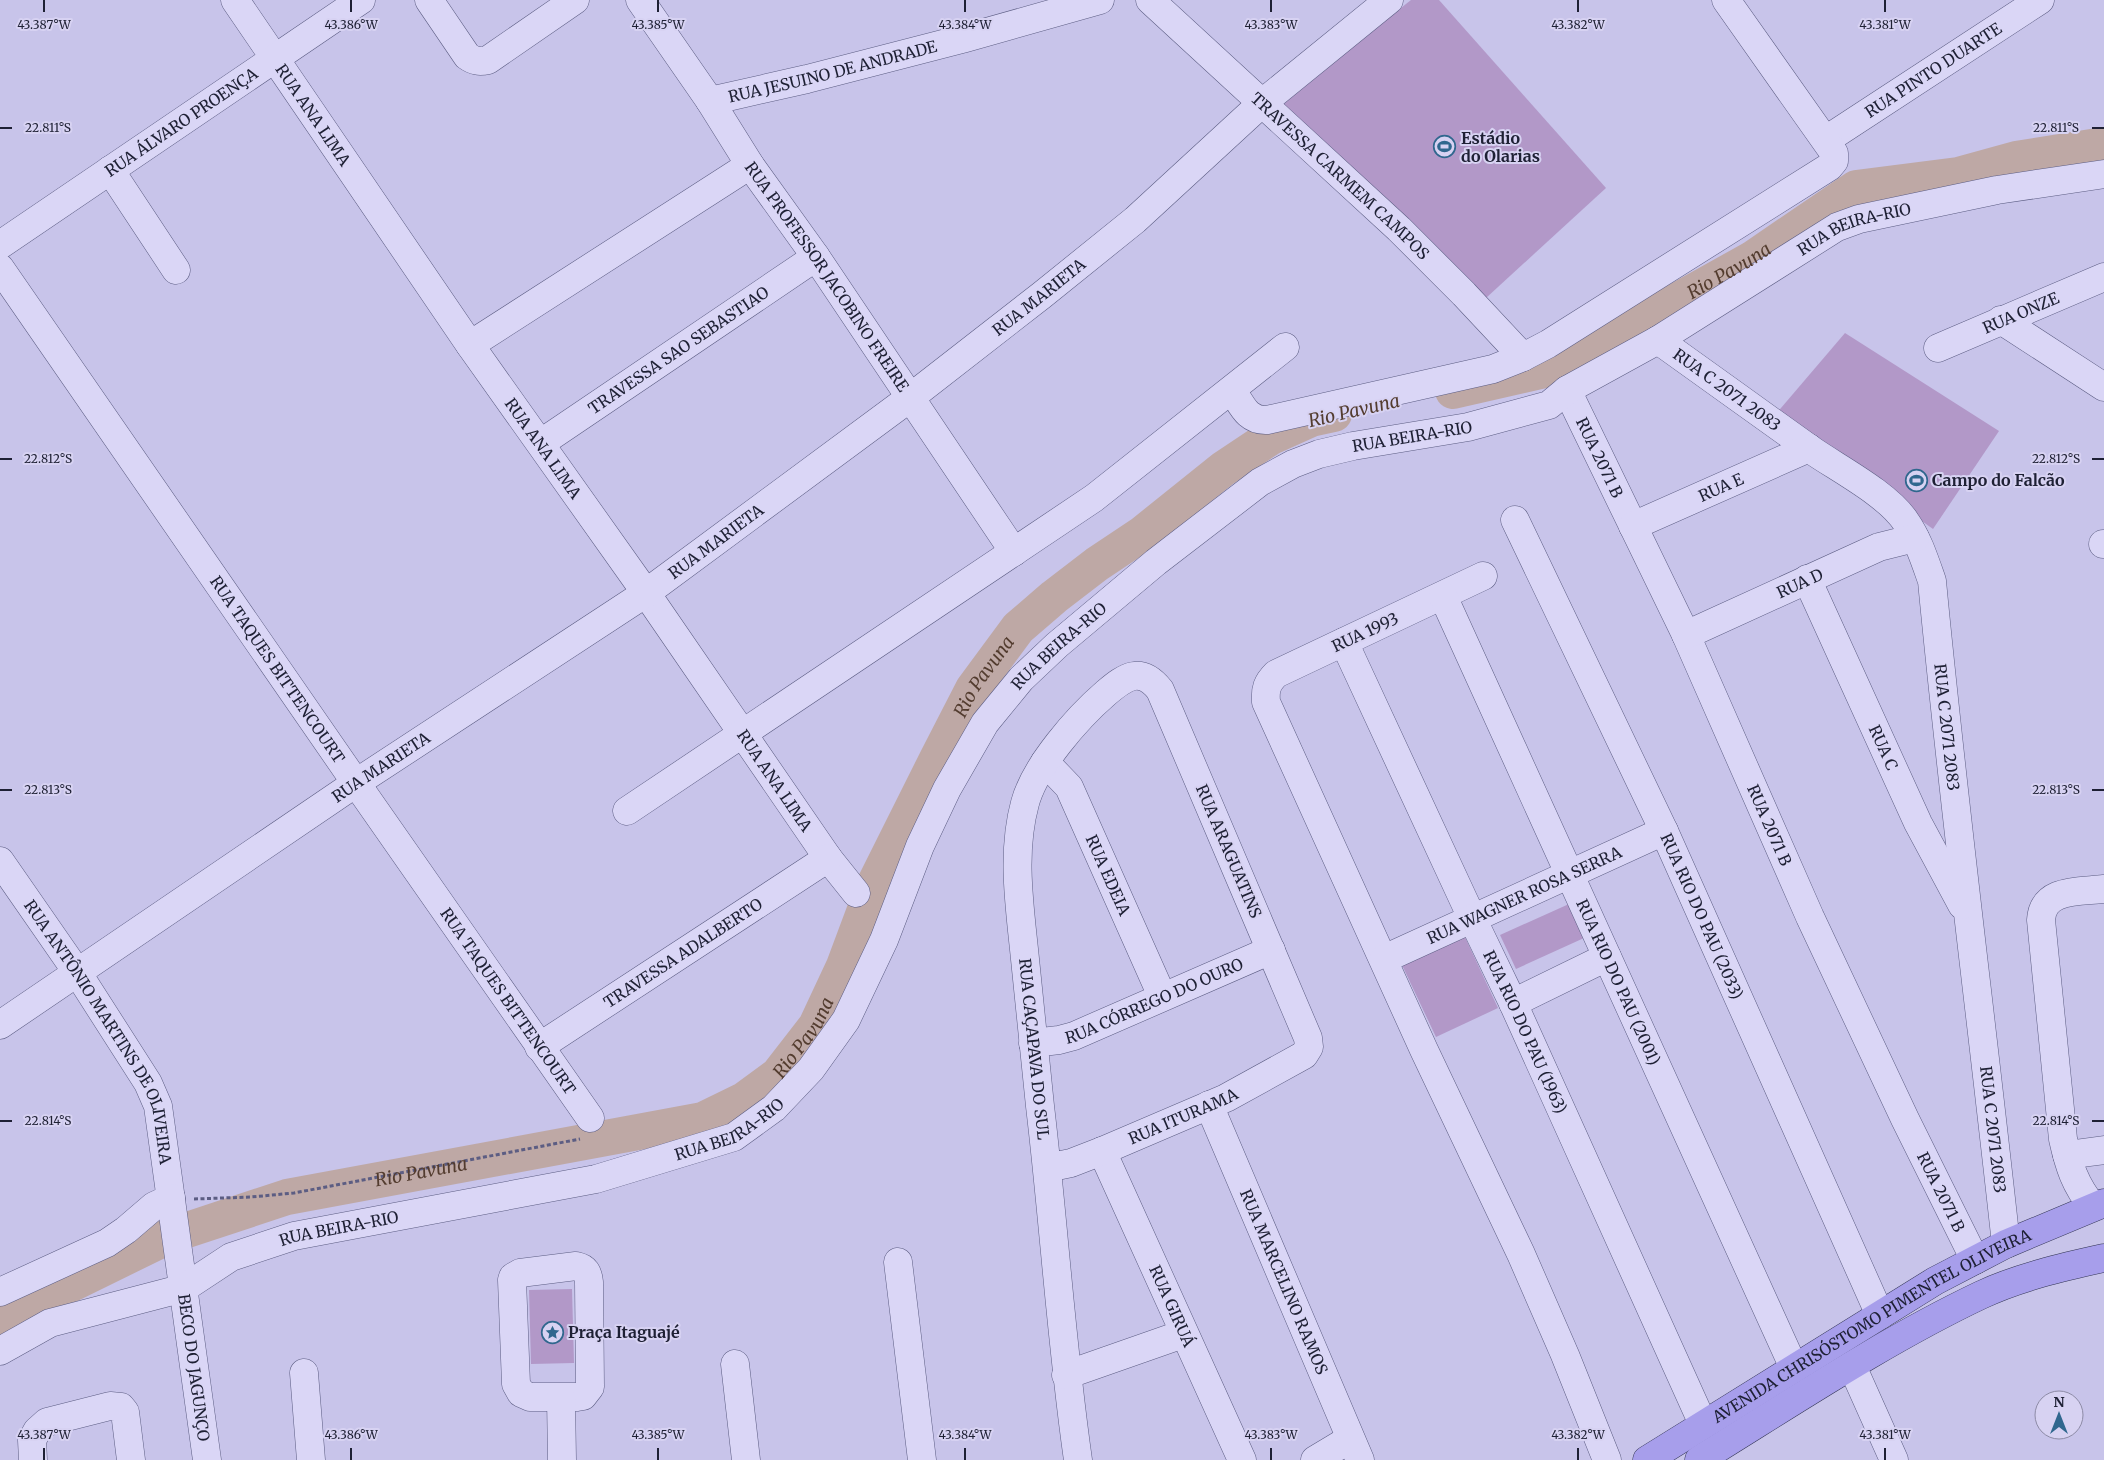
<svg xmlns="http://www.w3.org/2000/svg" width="2104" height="1460" viewBox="0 0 2104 1460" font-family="Merriweather,serif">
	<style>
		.green { fill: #b298c8 }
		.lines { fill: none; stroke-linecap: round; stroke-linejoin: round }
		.river { stroke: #bea8a5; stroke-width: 36 }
		.minor-casing { stroke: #5c5d83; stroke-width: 29 }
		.major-casing { stroke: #303351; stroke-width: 29 }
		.path { stroke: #5c5d83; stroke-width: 3; stroke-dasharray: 4 2.5; stroke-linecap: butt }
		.minor { stroke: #dad6f6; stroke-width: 28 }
		.major { stroke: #a79eeb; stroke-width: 28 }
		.ticks { fill: none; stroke: #1e2034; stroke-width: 2 }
		.labels { text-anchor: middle; stroke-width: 4; stroke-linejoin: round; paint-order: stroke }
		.street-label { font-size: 16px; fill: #1e2034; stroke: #d7d2f2 }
		.poi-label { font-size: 16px; font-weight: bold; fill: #1e2034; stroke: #d7d2f2; text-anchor: start }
		.water-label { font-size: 18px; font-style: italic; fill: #533c2f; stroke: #d7d2f2 }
		.ticks-label { font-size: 12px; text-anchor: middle; fill: #1e2034; stroke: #d7d2f2; stroke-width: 4; stroke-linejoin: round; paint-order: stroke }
	</style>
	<rect width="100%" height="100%" fill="#c8c4ea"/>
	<!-- green -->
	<g class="green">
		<path d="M1411,0H1439L1606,188L1486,298L1276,107Z"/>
		<path d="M1845,333L1999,431L1933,529L1775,415Z"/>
		<path d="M1569,904L1584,938L1516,969L1500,935Z"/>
		<path d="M1465,937L1498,1008L1436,1037L1402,965Z"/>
		<path d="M572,1289L574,1363L531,1364L529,1290Z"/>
	</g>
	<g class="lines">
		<!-- river -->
		<g class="river">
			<path id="s1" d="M1453,391L1558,367L1752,259L1856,188L1958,175L2016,159L2104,145"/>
			<path id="s2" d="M0,1319L169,1236L287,1197L703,1120L744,1100L778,1075L816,1026L844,966L875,883L938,757L973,689L1018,628L1054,597L1097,564L1142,534L1223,469L1271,437L1311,419L1334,414"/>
		</g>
		<defs>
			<g id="minor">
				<path id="s3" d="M235,0L470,345L646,593L828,858L856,893"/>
				<path d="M429,0L467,56C474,61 479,62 488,60L575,0"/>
				<path id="s4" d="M640,0L710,101L750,165L816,257L1014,552"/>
				<path id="s5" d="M1150,0L1399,229L1464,294L1523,357"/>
				<path id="s6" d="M710,101L807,79L962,39L1100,0"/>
				<path id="s7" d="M1826,140L2040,0"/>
				<path d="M110,170L176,270"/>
				<path id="s8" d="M0,245L361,0"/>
				<path id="s9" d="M0,268L356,783L590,1118"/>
				<path d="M2001,320L2104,387"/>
				<path id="s10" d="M1658,340C1709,376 1759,413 1810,449C1837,468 1888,494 1906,522C1918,539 1925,561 1932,581C1953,802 1982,1023 2006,1244"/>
				<path d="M470,345L750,165"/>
				<path id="s11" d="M1938,348L2104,277"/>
				<path d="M1232,390C1242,405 1247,421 1267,420L1493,369L1523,357L1548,344L1829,167L1834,161V153L1726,0"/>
				<path id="s12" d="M1567,390L1686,635L1810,917L1905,1119L1975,1260"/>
				<path id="s13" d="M541,443L816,257"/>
				<path id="s14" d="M1515,520L1664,831L1880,1315"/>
				<path id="s15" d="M1633,526L1809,448"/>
				<path d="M2103,544H2104"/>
				<path d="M1483,576L1276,674C1267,683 1265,689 1266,702L1424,1050L1521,1254L1565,1355L1607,1460"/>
				<path id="s16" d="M1807,579L1918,823L1962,905"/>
				<path id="s17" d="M1443,596L1794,1368"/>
				<path id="s18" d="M1686,635L1879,547L1915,538"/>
				<path id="s19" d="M1344,642L1472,918L1513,1003L1703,1424"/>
				<path id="s20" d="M1045,762L1069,787L1162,996"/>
				<path d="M627,811L1094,498L1285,347"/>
				<path id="s21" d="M0,861L77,972L148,1083L158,1106L207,1460"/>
				<path id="s22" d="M1384,959L1664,831"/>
				<path d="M1513,1003L1607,957"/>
				<path id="s23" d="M0,1025L356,783L646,593L911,397L1042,295L1135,220L1261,104L1389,0"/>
				<path id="s24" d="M1033,1043L1059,1040L1074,1036L1271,950"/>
				<path id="s25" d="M539,1047L828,858"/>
				<path id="s26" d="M1209,1105L1360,1460"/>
				<path id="s27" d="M1102,1151L1242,1460"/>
				<path d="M2067,1155L2104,1150"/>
				<path id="s28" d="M1047,1168L1071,1163L1102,1151L1226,1098L1304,1055L1309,1047L1308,1038L1160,690C1141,666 1126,676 1106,693C1077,718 1035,766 1025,803C1011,854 1020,908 1025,959C1030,1008 1035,1057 1040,1106C1054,1224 1061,1342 1078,1460"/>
				<path d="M2093,1207C2075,1185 2069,1166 2063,1139L2041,920C2043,888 2079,892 2104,889"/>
				<path d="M898,1262L922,1460"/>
				<path d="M576,1266C586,1268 588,1273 589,1282L590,1387L583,1396L577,1397H530L521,1393L516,1384L512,1280L513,1277L520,1273Z"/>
				<path d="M0,1292L107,1243L126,1230L154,1206L171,1198"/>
				<path id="s29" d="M0,1351L50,1323L184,1288L231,1257L294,1236L596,1179L734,1137L774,1108L811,1069L846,1020L884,940L920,846L947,789L985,723L1021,679L1057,645L1156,562L1260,482L1293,464L1319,454L1353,446L1468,427L1549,405L1567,390L1658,340L1837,227L1859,219L1997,190L2104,174"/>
				<path d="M735,1364L746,1460"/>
				<path d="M1852,1366L1894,1460"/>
				<path d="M304,1373L311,1460"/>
				<path d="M1066,1375L1183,1334"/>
				<path d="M561,1398L562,1460"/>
				<path d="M33,1460L32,1440L37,1431L47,1422L110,1406L121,1407L125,1412L131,1460"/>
				<path d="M1315,1460L1350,1439"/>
			</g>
			<g id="major">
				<path id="s30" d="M1647,1460L1935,1281L2006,1244L2104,1203"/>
				<path d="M1699,1460C1790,1404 1884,1341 1981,1295C2019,1277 2063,1267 2104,1258"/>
			</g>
		</defs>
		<!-- minor casing -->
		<use href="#minor" class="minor-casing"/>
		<!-- major casing -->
		<use href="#major" class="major-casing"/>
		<!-- path -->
		<path class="path" d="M194,1199L251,1197L294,1193L580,1139"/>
		<!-- minor -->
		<use href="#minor" class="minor"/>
		<!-- major -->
		<use href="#major" class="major"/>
	</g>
	<!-- ticks -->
	<path class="ticks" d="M44,0V12M351,0V12M658,0V12M965,0V12M1271,0V12M1578,0V12M1885,0V12M0,128H12M2092,128H2104M0,459H12M2092,459H2104M0,790H12M2092,790H2104M0,1121H12M2092,1121H2104M44,1448V1460M351,1448V1460M658,1448V1460M965,1448V1460M1271,1448V1460M1578,1448V1460M1885,1448V1460"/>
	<!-- icons -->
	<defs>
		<symbol id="stadium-ring" viewBox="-11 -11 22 22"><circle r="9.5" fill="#d7d2f2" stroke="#30678e" stroke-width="1.5"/><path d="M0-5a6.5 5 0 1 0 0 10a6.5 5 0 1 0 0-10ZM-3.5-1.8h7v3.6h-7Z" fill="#30678e"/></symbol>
		<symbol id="sight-ring" viewBox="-11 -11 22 22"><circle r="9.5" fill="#d7d2f2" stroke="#30678e" stroke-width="1.5"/><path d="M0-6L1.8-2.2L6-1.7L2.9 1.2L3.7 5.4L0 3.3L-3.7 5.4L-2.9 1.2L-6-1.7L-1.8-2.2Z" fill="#30678e"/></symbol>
	</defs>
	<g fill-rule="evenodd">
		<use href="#stadium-ring" x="1432" y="134" width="25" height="25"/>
		<use href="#stadium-ring" x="1904" y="468" width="25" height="25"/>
		<use href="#sight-ring" x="540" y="1320" width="25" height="25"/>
	</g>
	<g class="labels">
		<!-- street labels -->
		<g class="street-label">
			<text dy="6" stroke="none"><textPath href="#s7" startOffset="128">RUA PINTO DUARTE</textPath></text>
			<text dy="6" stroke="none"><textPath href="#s6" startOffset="126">RUA JESUINO DE ANDRADE</textPath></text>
			<text dy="6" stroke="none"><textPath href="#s3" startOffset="139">RUA ANA LIMA</textPath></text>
			<text dy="6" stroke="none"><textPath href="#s8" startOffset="219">RUA ÁLVARO PROENÇA</textPath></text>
			<text dy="6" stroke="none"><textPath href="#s5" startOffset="259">TRAVESSA CARMEM CAMPOS</textPath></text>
			<text dy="6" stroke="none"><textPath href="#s29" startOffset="2284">RUA BEIRA-RIO</textPath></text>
			<text dy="6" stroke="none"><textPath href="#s4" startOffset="334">RUA PROFESSOR JACOBINO FREIRE</textPath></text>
			<text dy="6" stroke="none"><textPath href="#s23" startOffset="1269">RUA MARIETA</textPath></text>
			<text dy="6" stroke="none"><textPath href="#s11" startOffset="90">RUA ONZE</textPath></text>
			<text dy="6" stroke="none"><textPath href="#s13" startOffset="166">TRAVESSA SAO SEBASTIAO</textPath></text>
			<text dy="6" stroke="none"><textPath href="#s10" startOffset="85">RUA C 2071 2083</textPath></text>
			<text dy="6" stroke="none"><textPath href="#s29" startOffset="1789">RUA BEIRA-RIO</textPath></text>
			<text dy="6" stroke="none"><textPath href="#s3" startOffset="544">RUA ANA LIMA</textPath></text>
			<text dy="6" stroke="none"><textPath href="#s12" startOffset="75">RUA 2071 B</textPath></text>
			<text dy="6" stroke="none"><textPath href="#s15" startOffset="96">RUA E</textPath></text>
			<text dy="6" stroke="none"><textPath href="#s23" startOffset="864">RUA MARIETA</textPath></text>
			<text dy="6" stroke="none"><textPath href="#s18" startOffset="125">RUA D</textPath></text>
			<text transform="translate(1365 632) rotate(-25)" y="6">RUA 1993</text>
			<text dy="6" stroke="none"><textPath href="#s29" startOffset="1369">RUA BEIRA-RIO</textPath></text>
			<text dy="6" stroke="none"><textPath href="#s9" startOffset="488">RUA TAQUES BITTENCOURT</textPath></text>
			<text dy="6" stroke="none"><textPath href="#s10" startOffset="520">RUA C 2071 2083</textPath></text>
			<text dy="6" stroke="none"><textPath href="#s16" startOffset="185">RUA C</textPath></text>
			<text dy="6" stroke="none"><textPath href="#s23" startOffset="460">RUA MARIETA</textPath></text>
			<text dy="6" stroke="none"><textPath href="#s3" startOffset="949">RUA ANA LIMA</textPath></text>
			<text dy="6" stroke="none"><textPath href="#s12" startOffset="480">RUA 2071 B</textPath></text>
			<text transform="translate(1229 851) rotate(67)" y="6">RUA ARAGUATINS</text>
			<text dy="6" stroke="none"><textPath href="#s20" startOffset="131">RUA EDEIA</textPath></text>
			<text dy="6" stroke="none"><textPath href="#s22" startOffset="154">RUA WAGNER ROSA SERRA</textPath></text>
			<text dy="6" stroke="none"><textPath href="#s14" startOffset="438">RUA RIO DO PAU (2033)</textPath></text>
			<text dy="6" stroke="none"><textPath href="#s25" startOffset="172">TRAVESSA ADALBERTO</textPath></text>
			<text dy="6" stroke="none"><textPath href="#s17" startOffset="424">RUA RIO DO PAU (2001)</textPath></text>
			<text dy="6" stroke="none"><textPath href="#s24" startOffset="129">RUA CÓRREGO DO OURO</textPath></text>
			<text dy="6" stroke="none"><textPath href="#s9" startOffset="892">RUA TAQUES BITTENCOURT</textPath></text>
			<text dy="6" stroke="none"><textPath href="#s19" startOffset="430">RUA RIO DO PAU (1963)</textPath></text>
			<text dy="6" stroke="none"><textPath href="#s21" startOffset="200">RUA ANTÔNIO MARTINS DE OLIVEIRA</textPath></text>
			<text dy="6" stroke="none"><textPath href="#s28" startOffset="1128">RUA CAÇAPAVA DO SUL</textPath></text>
			<text dy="6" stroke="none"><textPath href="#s28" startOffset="146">RUA ITURAMA</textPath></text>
			<text dy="6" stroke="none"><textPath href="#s29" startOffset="769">RUA BEIRA-RIO</textPath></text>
			<text dy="6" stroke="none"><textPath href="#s10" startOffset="925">RUA C 2071 2083</textPath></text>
			<text dy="6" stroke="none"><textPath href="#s12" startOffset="885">RUA 2071 B</textPath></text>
			<text dy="6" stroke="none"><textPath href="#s29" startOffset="364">RUA BEIRA-RIO</textPath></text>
			<text dy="6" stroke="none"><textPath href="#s26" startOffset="192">RUA MARCELINO RAMOS</textPath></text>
			<text dy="6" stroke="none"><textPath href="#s27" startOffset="170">RUA GIRUÁ</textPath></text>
			<text dy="6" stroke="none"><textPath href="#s30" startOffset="262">AVENIDA CHRISÓSTOMO PIMENTEL OLIVEIRA</textPath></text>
			<text dy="6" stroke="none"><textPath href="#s21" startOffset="556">BECO DO JAGUNÇO</textPath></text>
		</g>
		<!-- poi labels -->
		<g class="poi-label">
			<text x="1461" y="144">Estádio<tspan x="1461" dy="18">do Olarias</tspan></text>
			<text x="1932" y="486">Campo do Falcão</text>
			<text x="568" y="1338">Praça Itaguajé</text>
		</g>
		<!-- water labels -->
		<g class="water-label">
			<text dy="6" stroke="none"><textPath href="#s1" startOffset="304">Rio Pavuna</textPath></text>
			<text transform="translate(1354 411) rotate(-13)" y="6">Rio Pavuna</text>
			<text dy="6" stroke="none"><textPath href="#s2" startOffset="1274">Rio Pavuna</textPath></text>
			<text dy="6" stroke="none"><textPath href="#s2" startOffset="869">Rio Pavuna</textPath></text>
			<text dy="6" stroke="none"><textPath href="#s2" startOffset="449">Rio Pavuna</textPath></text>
		</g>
	</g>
	<g class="ticks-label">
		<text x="44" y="29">43.387°W</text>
		<text x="351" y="29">43.386°W</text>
		<text x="658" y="29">43.385°W</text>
		<text x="965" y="29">43.384°W</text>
		<text x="1271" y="29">43.383°W</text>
		<text x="1578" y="29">43.382°W</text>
		<text x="1885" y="29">43.381°W</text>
		<text x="48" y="132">22.811°S</text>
		<text x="2056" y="132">22.811°S</text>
		<text x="48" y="463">22.812°S</text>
		<text x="2056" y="463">22.812°S</text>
		<text x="48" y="794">22.813°S</text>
		<text x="2056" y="794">22.813°S</text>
		<text x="48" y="1125">22.814°S</text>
		<text x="2056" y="1125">22.814°S</text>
		<text x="44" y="1439">43.387°W</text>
		<text x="351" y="1439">43.386°W</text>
		<text x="658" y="1439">43.385°W</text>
		<text x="965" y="1439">43.384°W</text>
		<text x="1271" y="1439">43.383°W</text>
		<text x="1578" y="1439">43.382°W</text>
		<text x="1885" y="1439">43.381°W</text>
	</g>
	<!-- north arrow -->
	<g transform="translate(2059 1415)"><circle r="24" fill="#d7d2f2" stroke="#8d8ba6"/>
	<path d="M0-4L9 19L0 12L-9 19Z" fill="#30678e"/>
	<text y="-8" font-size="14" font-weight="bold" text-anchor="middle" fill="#1e2034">N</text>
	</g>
</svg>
